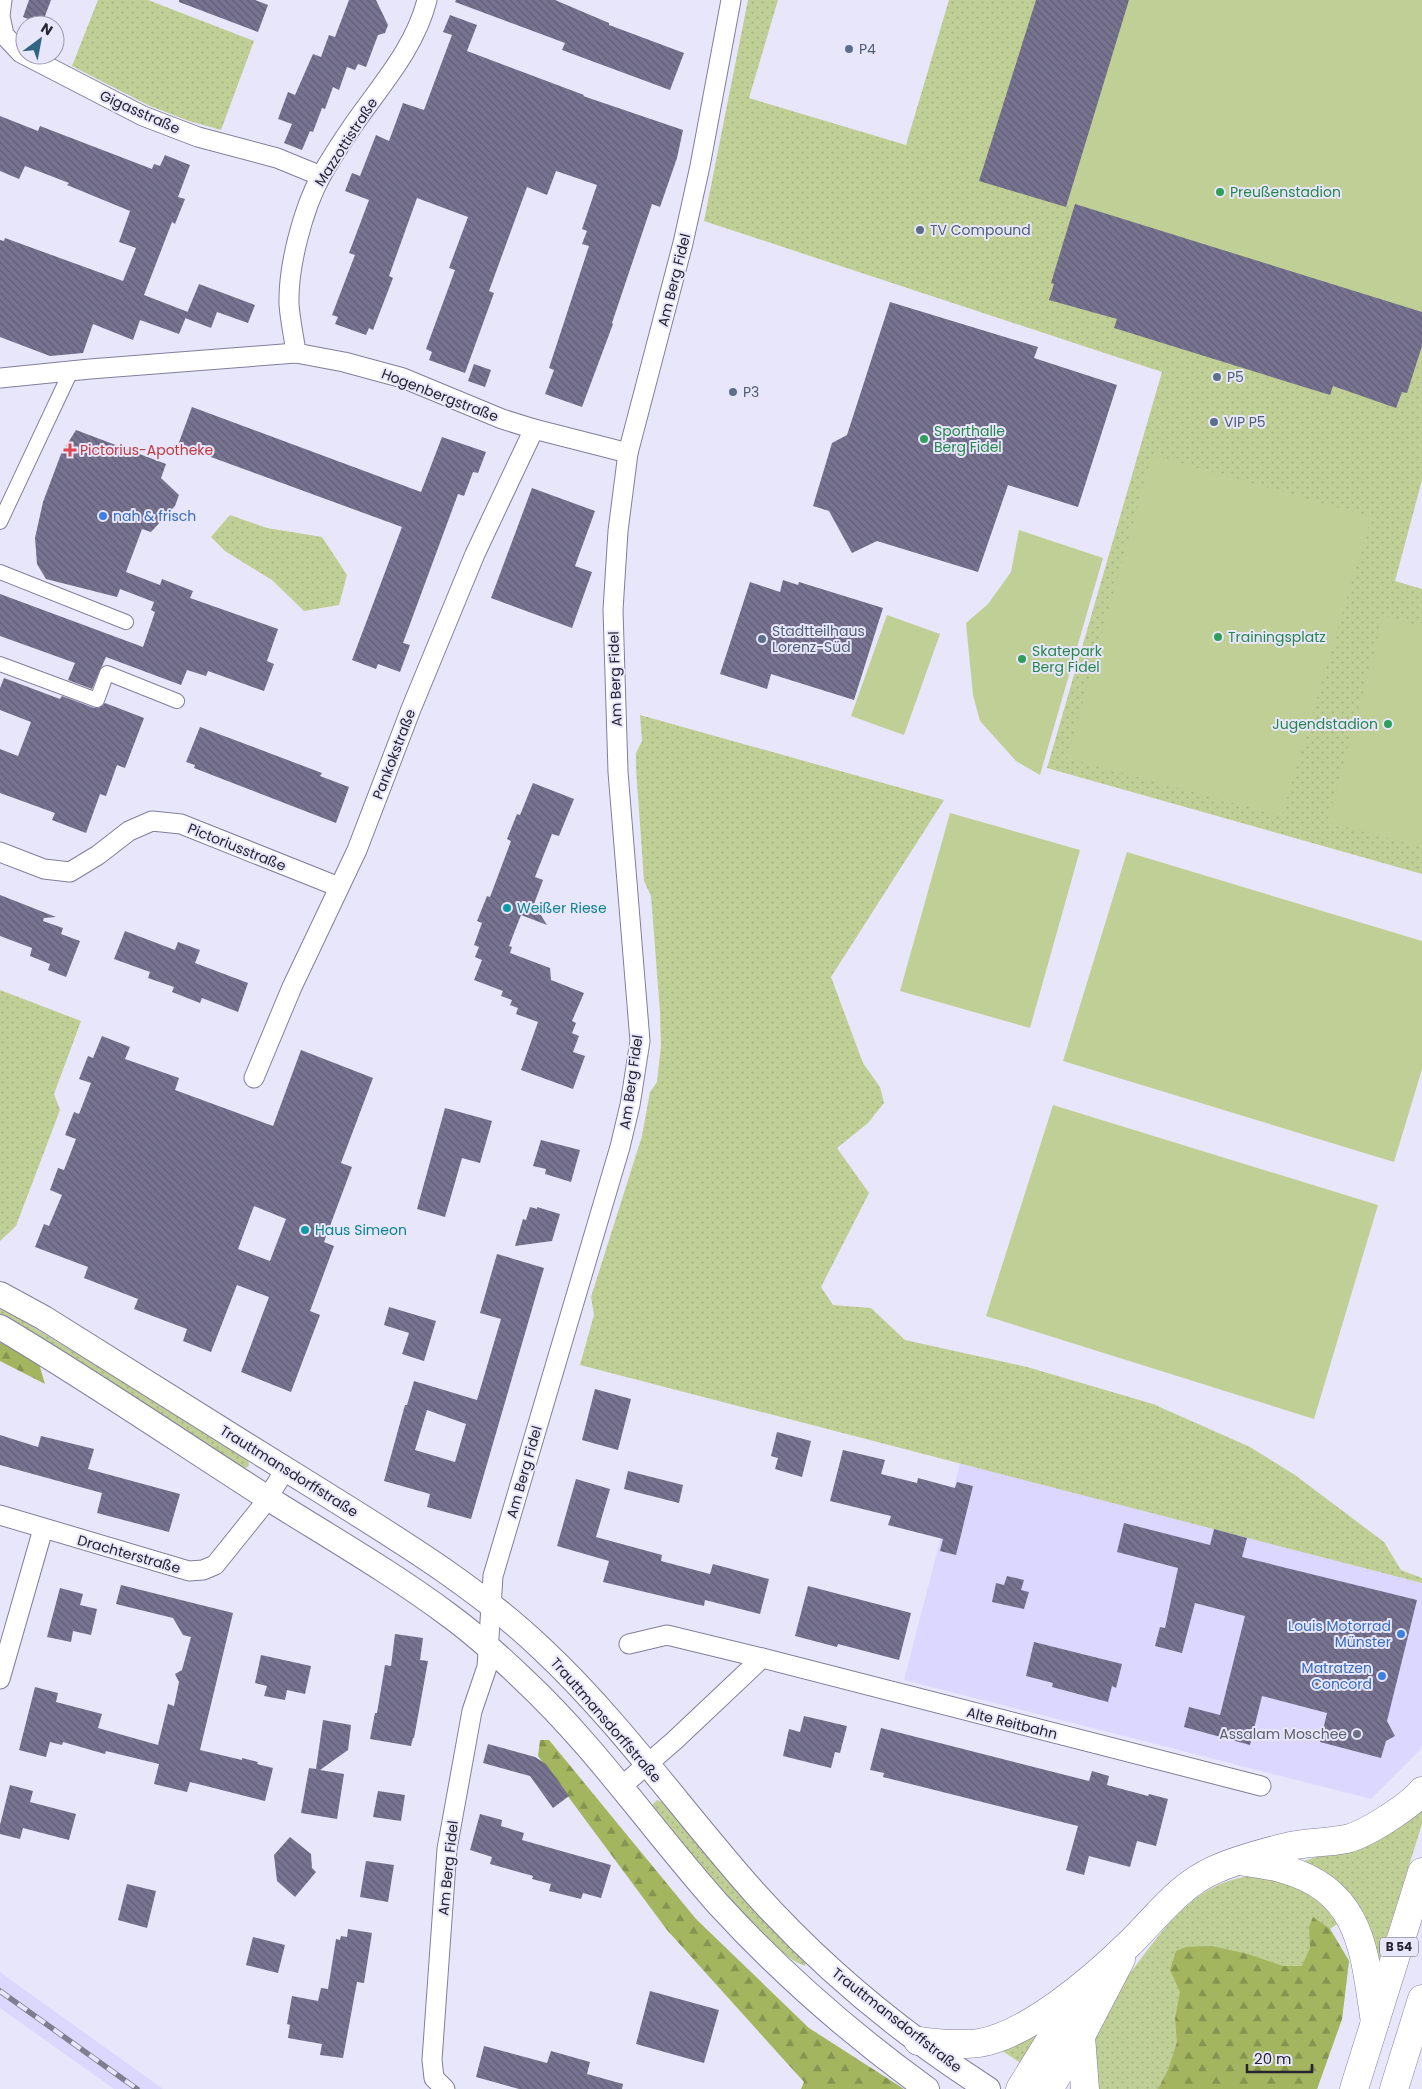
<svg xmlns="http://www.w3.org/2000/svg" width="1422" height="2089" viewBox="0 0 1422 2089" font-family="Poppins,sans-serif">
	<style>
		.built { fill: #dcd7fe }
		.grass { fill: url(#grass-dots) }
		.forest { fill: url(#forest-firs) }
		.pitch { fill: #c0cf96 }
		.building { fill: url(#building-back-hatch); fill-rule: evenodd }
		.lines { fill: none; stroke-linecap: round; stroke-linejoin: round }
		.pedestrian-casing { stroke: #827e9b; stroke-width: 16 }
		.minor-casing { stroke: #827e9b; stroke-width: 21 }
		.tertiary-casing { stroke: #827e9b; stroke-width: 26 }
		.primary-casing { stroke: #827e9b; stroke-width: 29 }
		.pedestrian { stroke: #fff; stroke-width: 14 }
		.minor { stroke: #fff; stroke-width: 19 }
		.tertiary { stroke: #fff; stroke-width: 24 }
		.primary { stroke: #fff; stroke-width: 28 }
		.rail-casing { stroke: #807e8e; stroke-width: 5.5 }
		.rail { stroke: #e8e6fa; stroke-width: 4; stroke-dasharray: 11; stroke-linecap: butt }
		.service-dot { fill: #5c6f8a; stroke: #e8e6fa; stroke-width: 2 }
		.leisure-dot { fill: #2e9e5b; stroke: #e8e6fa; stroke-width: 2 }
		.health-dot { fill: #e0444e; stroke: #e8e6fa; stroke-width: 2 }
		.shop-dot { fill: #3f7fe0; stroke: #e8e6fa; stroke-width: 2 }
		.culture-dot { fill: #0f9aa8; stroke: #e8e6fa; stroke-width: 2 }
		.worship-dot { fill: #6b7280; stroke: #e8e6fa; stroke-width: 2 }
		.labels { text-anchor: middle; stroke-width: 4; stroke-linejoin: round; paint-order: stroke }
		.shield { fill: #e8e6fa; stroke: #605e6d; stroke-width: 1 }
		.shield-label { font-size: 12px; font-weight: bold; fill: #262430 }
		.service-label { font-size: 14px; fill: #4e5e75; stroke: #e8e6fa; text-anchor: start }
		.street-label { font-size: 14px; fill: #262430; stroke: #e8e6fa }
		.leisure-label { font-size: 14px; fill: #27864d; stroke: #e8e6fa; text-anchor: start }
		.health-label { font-size: 14px; fill: #be3a42; stroke: #e8e6fa; text-anchor: start }
		.shop-label { font-size: 14px; fill: #366cbe; stroke: #e8e6fa; text-anchor: end }
		.culture-label { font-size: 14px; fill: #0d838f; stroke: #e8e6fa; text-anchor: start }
		.worship-label { font-size: 14px; fill: #5b616d; stroke: #e8e6fa; text-anchor: end }
	</style>
	<defs>
		<pattern id="grass-dots" width="8" height="8" patternUnits="userSpaceOnUse" patternTransform="scale(1.25)"><rect width="8" height="8" fill="#c0cf96"/><path d="M2 2h.1M6 6h.1" fill="none" stroke="#a5b282" stroke-width="1.8" stroke-linecap="round"/></pattern>
		<pattern id="forest-firs" width="22" height="20" patternUnits="userSpaceOnUse" patternTransform="scale(1.25)"><rect width="22" height="20" fill="#a3b65f"/><path d="M5 1l3.5 6h-7zM16 11l3.5 6h-7z" fill="#85944f"/></pattern>
		<pattern id="building-back-hatch" width="6" height="6" patternUnits="userSpaceOnUse" patternTransform="scale(1.25)"><rect width="6" height="6" fill="#777390"/><path d="M-1 5l2 2M0 0l6 6M5-1l2 2" fill="none" stroke="#615e76"/></pattern>
	</defs>
	<rect width="100%" height="100%" fill="#e8e6fa"/>
	<!-- built -->
	<g class="built">
		<path d="M960,1463L1422,1583V1745L1420,1750L1371,1799L904,1680Z"/>
		<path d="M0,1972L43,2003L163,2089H114L0,2008Z"/>
	</g>
	<!-- grass -->
	<g class="grass">
		<path d="M98,0H148L254,41L221,130L189,121L150,106L72,66Z"/>
		<path d="M748,0H778L749,98L906,145L949,0H1422V480L1395,581L1422,589V874L1047,768L1162,372L704,221Z"/>
		<path d="M230,515L267,528L322,537L347,575L339,605L304,611L272,580L225,551L211,537Z"/>
		<path d="M640,715L944,800L831,977L863,1063L880,1087L884,1103L868,1123L837,1148L869,1193L821,1287L833,1305L871,1308L905,1340L1027,1367L1153,1404L1250,1447L1295,1475L1384,1542L1401,1570L1422,1578V1583L580,1365L594,1315L591,1297L642,1136L650,1092L657,1082L661,1046L660,1012L651,896L644,881L636,768V753L642,741Z"/>
		<path d="M0,990L81,1021L54,1094L60,1110L16,1226L0,1241Z"/>
		<path d="M0,1307L248,1458L249,1466L243,1469L71,1356L0,1314Z"/>
		<path d="M1422,1798V1824L1371,1986L1347,1917L1283,1868L1353,1845Z"/>
		<path d="M657,1800L662,1802L754,1909L806,1962L805,1966C769,1956 681,1841 653,1808V1804Z"/>
		<path d="M1258,1875L1291,1881L1343,1920L1330,1929L1349,1961L1342,2019L1317,2089H1094C1092,2067 1091,2046 1098,2025C1106,2003 1123,1983 1137,1964C1170,1920 1199,1880 1258,1875Z"/>
		<path d="M1046,2022L1027,2067L996,2047Z"/>
	</g>
	<!-- forest -->
	<g class="forest">
		<path d="M0,1342L39,1364L45,1384L0,1361Z"/>
		<path d="M540,1740H549L696,1919L809,2028L904,2089H801L804,2082L667,1930L538,1756Z"/>
		<path d="M1313,1917L1330,1929L1349,1961L1342,2019L1317,2089H1158L1168,2070L1177,2042L1175,2019L1180,1992L1170,1970L1176,1951L1186,1947L1212,1946L1248,1954L1283,1966H1302L1310,1948L1309,1927Z"/>
	</g>
	<!-- pitch -->
	<g class="pitch">
		<path d="M1036,0H1422V346L1407,393L1338,372L1330,395L1114,328L1121,304L1051,283L1075,204L1066,207L979,181Z"/>
		<path d="M1152,455L1371,517L1282,816L1067,758Z"/>
		<path d="M1019,530L1103,558L1040,775L1016,761L980,721L973,695L966,623L988,604L1011,572Z"/>
		<path d="M887,615L940,634L904,735L851,716Z"/>
		<path d="M1384,616L1422,627V847L1327,822Z"/>
		<path d="M950,813L1080,850L1030,1028L900,991Z"/>
		<path d="M1127,852L1422,941V1069L1394,1162L1063,1061Z"/>
		<path d="M1053,1105L1378,1205L1314,1419L986,1316Z"/>
	</g>
	<!-- building -->
	<g class="building">
		<path d="M29,0H51L42,24L23,17Z"/>
		<path d="M179,0H255L268,5L258,32L179,2Z"/>
		<path d="M349,0H376L388,25L385,33L378,35L366,67L358,64L355,70L347,67L339,90L333,87L325,109L322,108L313,132L310,131L302,150L284,143L292,124L278,119L288,92L295,95L313,54L321,57L329,35L335,37Z"/>
		<path d="M456,0H555L609,23V25L684,53L670,90L562,50L565,43L455,2Z"/>
		<path d="M1036,0H1129L1066,207L979,181Z"/>
		<path d="M450,15L477,25L467,51L584,95L583,96L683,130L677,158L660,207L652,204L612,323L613,324L582,407L545,394L554,370L549,368L589,246L582,244L587,231L582,229L597,185L556,171L547,195L527,187L489,291L494,293L465,373L429,360L432,352L426,349L455,270L449,268L468,217L417,198L389,276L393,278L373,330L369,328L366,335L335,324L338,317L332,315L355,255L349,253L369,200L345,191L352,173L360,176L376,135L389,141L403,103L424,110L452,35L443,32Z"/>
		<path d="M0,116L38,131L40,126L152,169L154,164L160,166L165,155L190,165L178,197L185,199L175,224L172,222L144,295L188,312L179,334L140,320L133,340L93,324L83,353L50,356L0,337V240L4,241L5,238L123,281L136,248L119,242L130,211L67,185L69,183L25,166L19,179L0,171Z"/>
		<path d="M1075,204L1422,312V346L1407,393L1402,392L1396,408L1333,386L1330,395L1114,328L1117,319L1049,300L1054,284L1051,283Z"/>
		<path d="M199,284L255,305L248,323L217,312L211,328L185,318Z"/>
		<path d="M890,302L1038,347L1034,358L1117,385L1078,507L1008,485L978,572L877,541L852,553L829,511L813,506L832,443L847,435Z"/>
		<path d="M474,364L491,370L485,387L468,381Z"/>
		<path d="M192,407L421,492L442,437L486,452L478,473L473,472L464,496L458,494L403,643L410,645L400,672L378,664L376,669L352,660L402,527L178,445Z"/>
		<path d="M76,430L166,464L161,478L179,495L175,506L151,532L142,529L126,572L160,585L162,579L193,591L190,598L278,629L267,661L274,664L264,691L208,671L206,676L187,670L181,685L106,657L92,689L68,680L75,663L0,636V594L143,647L155,612L151,610L154,602L120,589L117,597L46,579L37,564L35,538L43,502L61,454Z"/>
		<path d="M532,488L595,511L575,566L592,572L572,628L491,598Z"/>
		<path d="M783,580L798,585L799,582L883,608L854,700L771,674L767,689L720,674L750,582L780,592Z"/>
		<path d="M4,678L60,699L62,696L94,708H99L105,703L144,718L125,768L117,765L106,796L100,794L86,833L52,820L55,813L0,793V749L18,756L31,722L0,710V688Z"/>
		<path d="M200,727L322,773L320,776L349,787L336,823L194,768L195,765L186,762Z"/>
		<path d="M533,783L574,799L559,836L552,834L535,877L543,880L534,904L547,925L521,915L509,946L512,947L510,953L550,968L551,980L584,993L572,1021L576,1023L572,1033L579,1036L573,1052L585,1056L573,1089L521,1070L538,1022L516,1014L518,1008L510,1005L512,1000L501,996L503,991L474,980L482,960L475,957L479,947L474,945L482,923L477,921L487,896L490,897L511,841L507,839L517,814L520,815Z"/>
		<path d="M0,895L56,917L44,918L43,921L63,928L61,934L80,941L66,977L48,970L50,964L30,956L32,948L0,936Z"/>
		<path d="M125,931L175,950L178,942L200,950L195,963L248,983L238,1012L202,998L200,1003L172,992L174,987L148,978L150,972L114,959Z"/>
		<path d="M102,1036L130,1047L125,1059L179,1078L175,1090L273,1126L301,1050L373,1078L341,1163L352,1167L324,1242L334,1246L310,1311L320,1315L291,1392L241,1372L269,1297L237,1285L211,1352L183,1341L187,1329L134,1309L138,1299L84,1278L88,1267L35,1247L44,1224L49,1226L62,1195L50,1190L58,1168L64,1170L76,1139L65,1135L74,1112L79,1114L91,1083L79,1079L88,1056L93,1058ZM254,1206L286,1219L270,1261L238,1249Z"/>
		<path d="M445,1108L492,1121L480,1163L462,1158L445,1217L417,1209Z"/>
		<path d="M541,1140L580,1150L571,1182L545,1174L546,1169L533,1166Z"/>
		<path d="M530,1207L537,1209V1207L560,1214L552,1241L515,1246L523,1219L526,1220Z"/>
		<path d="M497,1254L544,1268L471,1519L427,1507L430,1494L384,1481L405,1405H407L414,1381L477,1400L501,1319L480,1313ZM427,1410L466,1424L455,1462L415,1450Z"/>
		<path d="M389,1307L436,1321L424,1361L402,1354L409,1333L384,1325Z"/>
		<path d="M595,1389L631,1399L618,1450L582,1440Z"/>
		<path d="M777,1432L811,1441L802,1477L775,1469L778,1458L771,1456Z"/>
		<path d="M0,1435L38,1447L41,1436L94,1449L88,1469L180,1494L169,1532L97,1513L102,1493L0,1465Z"/>
		<path d="M843,1450L885,1460L881,1474L917,1483L918,1478L955,1488L957,1482L973,1486L956,1555L940,1551L943,1539L888,1525L891,1516L830,1501Z"/>
		<path d="M628,1471L683,1485L679,1503L624,1489Z"/>
		<path d="M576,1479L610,1489L596,1537L662,1555L661,1561L710,1574L713,1564L769,1579L760,1614L705,1600L704,1606L603,1582L609,1561L557,1546Z"/>
		<path d="M1124,1523L1210,1545L1214,1529L1247,1538L1242,1557L1417,1600L1387,1721L1395,1736L1386,1741L1381,1758L1320,1742L1327,1713L1262,1696L1250,1745L1184,1727L1189,1707L1220,1715L1245,1616L1195,1603L1182,1653L1155,1646L1160,1627L1165,1628L1178,1568L1117,1552Z"/>
		<path d="M1007,1576L1024,1580L1021,1590L1029,1592L1024,1609L992,1602L996,1583L1004,1585Z"/>
		<path d="M121,1585L233,1613L200,1750L242,1760V1758L258,1762L257,1764L273,1768L265,1801L190,1782L187,1792L154,1784L159,1764L106,1751L105,1754L63,1742L62,1745L50,1742L46,1757L19,1750L35,1687L58,1693L56,1702L102,1714L98,1728L158,1745L168,1704L174,1706L179,1682L175,1674L182,1670L191,1637L183,1635L173,1618L116,1604Z"/>
		<path d="M808,1586L911,1613L899,1660L838,1644L837,1647L795,1636Z"/>
		<path d="M60,1588L83,1594L80,1605L97,1609L91,1635L73,1631L71,1642L47,1637Z"/>
		<path d="M395,1634L423,1638L420,1660L428,1661L414,1738H413L411,1746L370,1739L375,1713H377L385,1665L391,1666Z"/>
		<path d="M1034,1642L1122,1664L1116,1688L1112,1686L1108,1702L1052,1687L1053,1683L1026,1676Z"/>
		<path d="M261,1655L311,1666L305,1694L287,1690L285,1700L264,1696L267,1686L255,1683Z"/>
		<path d="M804,1716L847,1726L840,1753L835,1752L831,1768L783,1756L789,1729L800,1732Z"/>
		<path d="M323,1720L351,1725L348,1750L320,1770L344,1774L337,1819L301,1813L309,1768L316,1769Z"/>
		<path d="M881,1728L1089,1781L1092,1771L1109,1776L1107,1785L1148,1796L1149,1794L1168,1799L1156,1846L1137,1841L1130,1867L1089,1856L1084,1875L1066,1870L1078,1826L883,1777L884,1773L870,1770Z"/>
		<path d="M488,1744L535,1757L546,1764L569,1796L553,1808L530,1776L483,1763Z"/>
		<path d="M10,1785L33,1791L30,1802L76,1814L69,1840L23,1828L20,1839L0,1834V1825Z"/>
		<path d="M378,1791L405,1795L401,1821L373,1817Z"/>
		<path d="M480,1814L502,1820L501,1826L524,1833L522,1840L611,1865L601,1898L583,1893L581,1899L549,1891L551,1884L532,1879L533,1876L490,1864L492,1857L470,1850Z"/>
		<path d="M290,1837L311,1854L312,1868L316,1872L295,1897L277,1881L274,1855Z"/>
		<path d="M366,1861L394,1865L388,1902L360,1897Z"/>
		<path d="M127,1884L156,1891L147,1928L118,1920Z"/>
		<path d="M348,1929L372,1933L364,1983L357,1982L343,2058L320,2055L322,2044L288,2038L290,2025L287,2024L292,1996L318,2001L321,1988L328,1989L336,1939L340,1940L341,1936L347,1937Z"/>
		<path d="M253,1937L285,1945L278,1973L246,1965Z"/>
		<path d="M650,1991L719,2010L704,2063L636,2044Z"/>
		<path d="M484,2046L547,2063L551,2051L590,2062L587,2074L623,2084L622,2089H519L476,2077Z"/>
	</g>
	<g class="lines">
		<defs>
			<g id="pedestrian">
				<path d="M0,522L71,371"/>
				<path d="M0,572L126,622"/>
				<path d="M0,664L97,700L107,673L177,701"/>
			</g>
			<g id="minor">
				<path d="M2,0L0,16L4,35L21,53L143,116L198,137L277,158L321,176"/>
				<path d="M296,353C294,337 290,320 289,304C288,266 303,209 321,176C331,158 343,140 354,124C381,85 415,48 427,0"/>
				<path d="M0,378L90,369L296,353L344,362L403,378L502,419L534,429L628,453"/>
				<path d="M0,852L44,869L70,872L98,855L129,831L152,821L181,824L339,887"/>
				<path d="M254,1078L292,987L357,850L411,709L475,554L534,429"/>
				<path d="M0,1515L189,1571L203,1570L215,1565L260,1509L286,1469"/>
				<path d="M629,1644L667,1635L762,1658"/>
				<path d="M0,1679L43,1529"/>
				<path d="M621,1787L674,1741L762,1658L1261,1786"/>
				<path d="M445,2089L434,2078L432,2060L447,1849L472,1711L487,1667L493,1576L620,1147L630,1105L640,1041L618,772L613,610L618,531L628,453L683,243L700,166L731,0"/>
			</g>
			<g id="tertiary">
				<path d="M0,1294L44,1318C135,1375 225,1432 316,1488C394,1537 475,1585 542,1649C620,1722 682,1811 753,1891C821,1967 902,2034 988,2089"/>
				<path d="M0,1327C91,1381 177,1440 266,1497C328,1536 391,1572 450,1616C476,1635 500,1657 523,1679C596,1747 652,1830 718,1904C781,1973 851,2034 927,2089"/>
			</g>
			<g id="primary">
				<path d="M1245,1862C1258,1864 1271,1865 1283,1869C1363,1891 1364,1953 1375,2022"/>
				<path d="M1081,2036L1085,2089"/>
				<path d="M918,2041C938,2043 959,2046 979,2043C1028,2035 1093,1979 1129,1944C1156,1918 1178,1886 1214,1870C1236,1860 1262,1853 1286,1847C1305,1842 1326,1843 1346,1839C1365,1835 1410,1806 1422,1791"/>
				<path d="M1020,2089L1078,1995"/>
				<path d="M1049,2089L1081,2036L1121,1959"/>
				<path d="M1354,2089L1422,1872"/>
				<path d="M1394,2089L1422,1999"/>
			</g>
		</defs>
		<!-- pedestrian casing -->
		<use href="#pedestrian" class="pedestrian-casing"/>
		<!-- minor casing -->
		<use href="#minor" class="minor-casing"/>
		<!-- tertiary casing -->
		<use href="#tertiary" class="tertiary-casing"/>
		<!-- primary casing -->
		<use href="#primary" class="primary-casing"/>
		<!-- pedestrian -->
		<use href="#pedestrian" class="pedestrian"/>
		<!-- minor -->
		<use href="#minor" class="minor"/>
		<!-- tertiary -->
		<use href="#tertiary" class="tertiary"/>
		<!-- primary -->
		<use href="#primary" class="primary"/>
		<defs>
			<path id="rail" d="M0,1991L137,2089"/>
		</defs>
		<!-- rail casing -->
		<use href="#rail" class="rail-casing"/>
		<!-- rail -->
		<use href="#rail" class="rail"/>
	</g>
	<!-- markers -->
	<g class="service-dot">
		<circle cx="849" cy="49" r="5"/>
		<circle cx="920" cy="230" r="5"/>
		<circle cx="1217" cy="377" r="5"/>
		<circle cx="733" cy="392" r="5"/>
		<circle cx="1214" cy="422" r="5"/>
		<circle cx="762" cy="639" r="5"/>
	</g>
	<g class="leisure-dot">
		<circle cx="1220" cy="192" r="5"/>
		<circle cx="924" cy="439" r="5"/>
		<circle cx="1218" cy="637" r="5"/>
		<circle cx="1022" cy="659" r="5"/>
		<circle cx="1388" cy="724" r="5"/>
	</g>
	<path class="health-dot" d="M67.5 442.5h5v5h5v5h-5v5h-5v-5h-5v-5h5z"/>
	<g class="shop-dot">
		<circle cx="103" cy="516" r="5"/>
		<circle cx="1401" cy="1634" r="5"/>
		<circle cx="1382" cy="1676" r="5"/>
	</g>
	<g class="culture-dot">
		<circle cx="507" cy="908" r="5"/>
		<circle cx="305" cy="1230" r="5"/>
	</g>
	<circle class="worship-dot" cx="1357" cy="1734" r="5"/>
	<g class="labels">
		<!-- shield labels -->
		<rect class="shield" x="1380" y="1937.5" width="38" height="19" rx="4"/>
		<g class="shield-label">
			<text x="1399" y="1951">B 54</text>
		</g>
		<!-- service labels -->
		<g class="service-label">
			<text x="859" y="54">P4</text>
			<text x="930" y="235">TV Compound</text>
			<text x="1227" y="382">P5</text>
			<text x="743" y="397">P3</text>
			<text x="1224" y="427">VIP P5</text>
			<text x="772" y="636">Stadtteilhaus<tspan x="772" dy="16">Lorenz-Süd</tspan></text>
		</g>
		<!-- street labels -->
		<g class="street-label">
			<text transform="translate(140 112) rotate(24)" y="5">Gigasstraße</text>
			<text transform="translate(346 142) rotate(-57)" y="5">Mazzottistraße</text>
			<text transform="translate(674 280) rotate(-76)" y="5">Am Berg Fidel</text>
			<text transform="translate(440 395) rotate(21)" y="5">Hogenbergstraße</text>
			<text transform="translate(615 679) rotate(-92)" y="5">Am Berg Fidel</text>
			<text transform="translate(394 754) rotate(-69)" y="5">Pankokstraße</text>
			<text transform="translate(237 847) rotate(22)" y="5">Pictoriusstraße</text>
			<text transform="translate(631 1082) rotate(-82)" y="5">Am Berg Fidel</text>
			<text transform="translate(289 1471) rotate(32)" y="5">Trauttmansdorffstraße</text>
			<text transform="translate(524 1472) rotate(-74)" y="5">Am Berg Fidel</text>
			<text transform="translate(129 1554) rotate(16)" y="5">Drachterstraße</text>
			<text transform="translate(606 1720) rotate(49)" y="5">Trauttmansdorffstraße</text>
			<text transform="translate(1012 1723) rotate(14)" y="5">Alte Reitbahn</text>
			<text transform="translate(448 1868) rotate(-84)" y="5">Am Berg Fidel</text>
			<text transform="translate(897 2020) rotate(38)" y="5">Trauttmansdorffstraße</text>
		</g>
		<!-- leisure labels -->
		<g class="leisure-label">
			<text x="1230" y="197">Preußenstadion</text>
			<text x="934" y="436">Sporthalle<tspan x="934" dy="16">Berg Fidel</tspan></text>
			<text x="1228" y="642">Trainingsplatz</text>
			<text x="1032" y="656">Skatepark<tspan x="1032" dy="16">Berg Fidel</tspan></text>
			<text x="1378" y="729" text-anchor="end">Jugendstadion</text>
		</g>
		<!-- health labels -->
		<g class="health-label">
			<text x="80" y="455">Pictorius-Apotheke</text>
		</g>
		<!-- shop labels -->
		<g class="shop-label">
			<text x="113" y="521" text-anchor="start">nah &amp; frisch</text>
			<text x="1391" y="1631">Louis Motorrad<tspan x="1391" dy="16">Münster</tspan></text>
			<text x="1372" y="1673">Matratzen<tspan x="1372" dy="16">Concord</tspan></text>
		</g>
		<!-- culture labels -->
		<g class="culture-label">
			<text x="517" y="913">Weißer Riese</text>
			<text x="315" y="1235">Haus Simeon</text>
		</g>
		<!-- worship labels -->
		<g class="worship-label">
			<text x="1347" y="1739">Assalam Moschee</text>
		</g>
	</g>
	<!-- north arrow -->
	<g transform="translate(40 40) rotate(32)"><circle r="24" fill="#e8e6fa" stroke="#9a98a9"/>
	<path d="M0-4L9 19L0 12L-9 19Z" fill="#326582"/>
	<text y="-8" font-size="14" font-weight="bold" text-anchor="middle" fill="#262430">N</text>
	</g>
	<!-- scale -->
	<path d="M1247 2064v8h65v-8" fill="none" stroke="#262430" stroke-width="2.5"/>
	<text x="1254" y="2064" font-size="15" fill="#262430" stroke="#e8e6fa" stroke-width="4" paint-order="stroke">20 m</text>
</svg>
